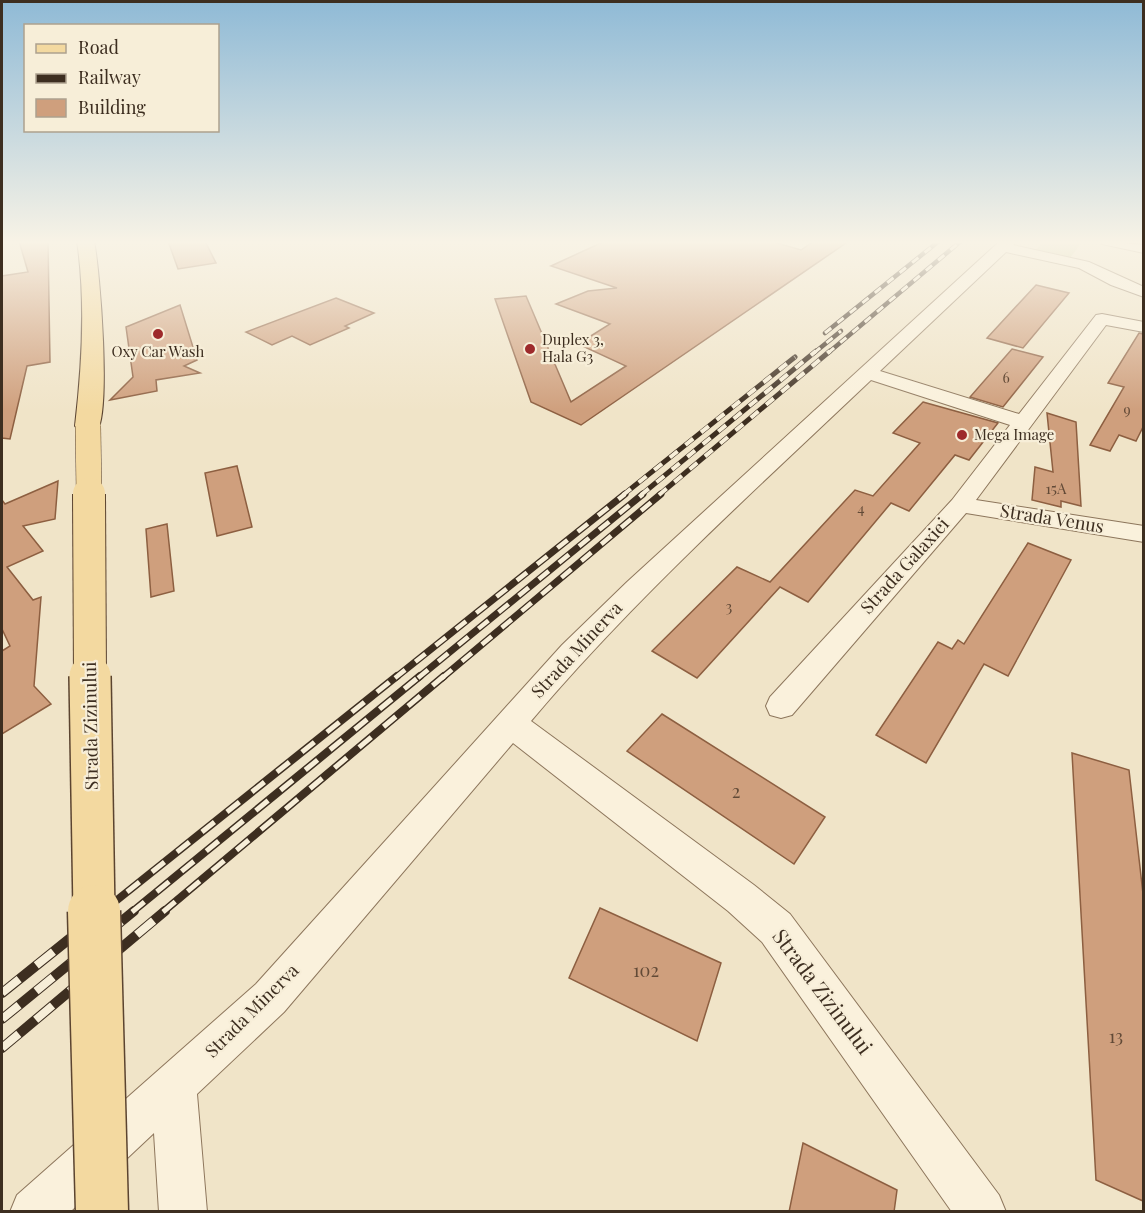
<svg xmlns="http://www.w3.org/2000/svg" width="1145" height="1213" viewBox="0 0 1145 1213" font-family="'Playfair Display',serif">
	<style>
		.green { fill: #c9cf9b }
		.building { fill: #cf9f7d; stroke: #8d5f41; stroke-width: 1.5 }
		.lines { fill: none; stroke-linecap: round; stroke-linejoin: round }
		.minor-casing { stroke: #8d765c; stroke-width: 2 }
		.major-casing { stroke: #5b4430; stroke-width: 2 }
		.minor { fill: #faf1dc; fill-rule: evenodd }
		.major { fill: #f3d9a0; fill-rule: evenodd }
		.rail-far4-casing { stroke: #3d2e20; stroke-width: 4.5 }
		.rail-far3-casing { stroke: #3d2e20; stroke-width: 5 }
		.rail-far2-casing { stroke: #3d2e20; stroke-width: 7 }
		.rail-far1-casing { stroke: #3d2e20; stroke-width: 8 }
		.rail-casing { stroke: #3d2e20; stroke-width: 10 }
		.rail-far4 { stroke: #f7eed8; stroke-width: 3; stroke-dasharray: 8; stroke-linecap: butt }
		.rail-far3 { stroke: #f7eed8; stroke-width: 4; stroke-dasharray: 10; stroke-linecap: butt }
		.rail-far2 { stroke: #f7eed8; stroke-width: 4.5; stroke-dasharray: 13; stroke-linecap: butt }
		.rail-far1 { stroke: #f7eed8; stroke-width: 5; stroke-dasharray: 16; stroke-linecap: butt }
		.rail { stroke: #f7eed8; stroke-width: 8; stroke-dasharray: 22; stroke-linecap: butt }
		.major-bridge-far3-casing { stroke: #5b4430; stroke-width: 26; stroke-linecap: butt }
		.major-bridge-far2-casing { stroke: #5b4430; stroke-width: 34; stroke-linecap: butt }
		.major-bridge-far1-casing { stroke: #5b4430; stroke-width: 44; stroke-linecap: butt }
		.major-bridge-casing { stroke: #5b4430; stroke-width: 55; stroke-linecap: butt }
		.major-bridge-far3 { stroke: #f3d9a0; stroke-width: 25 }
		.major-bridge-far2 { stroke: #f3d9a0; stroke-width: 32 }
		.major-bridge-far1 { stroke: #f3d9a0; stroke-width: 41 }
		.major-bridge { stroke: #f3d9a0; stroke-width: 52 }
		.poi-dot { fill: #9e2a2b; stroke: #f7eed8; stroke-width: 2 }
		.labels { text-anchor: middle; stroke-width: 4.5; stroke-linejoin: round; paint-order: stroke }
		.far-number-label { font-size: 14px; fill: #624a37 }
		.far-poi-label { font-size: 15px; fill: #3d2e20; stroke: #f7eed8; text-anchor: start }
		.number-label { font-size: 15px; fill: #624a37 }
		.street-label { font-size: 18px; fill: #3d2e20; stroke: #f7eed8 }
		.near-number-label { font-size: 18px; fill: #624a37 }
		.near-street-label { font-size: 21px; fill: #3d2e20; stroke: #f7eed8 }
	</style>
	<rect width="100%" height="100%" fill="#f0e4c8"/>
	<!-- green -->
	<path class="green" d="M1044,241H1077L1082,242L1070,258L1036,250Z"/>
	<!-- building -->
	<g class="building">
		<path d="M19,241H48L50,362L27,366L10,439L2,438V276L28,272Z"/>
		<path d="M168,241H205L216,263L178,269Z"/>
		<path d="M605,241H770L801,250L814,241H849L581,425L531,402L495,299L526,296L571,402L626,366L578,344L610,324L556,304L588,291L617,288L551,266Z"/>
		<path d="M1036,285L1069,293L1023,348L987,338Z"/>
		<path d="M336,298L374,313L345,326L349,328L310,345L292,336L272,345L246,332Z"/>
		<path d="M180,305L197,360L184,366L200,373L156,380L157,391L110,400L133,377L126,327Z"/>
		<path d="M1139,333L1143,334V427L1136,441L1119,435L1110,451L1090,445L1124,387L1108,383Z"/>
		<path d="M1012,349L1043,357L1003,407L970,397Z"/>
		<path d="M923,402L998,423L969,460L955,455L909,511L891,503L808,602L780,587L697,678L652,651L737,567L770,582L855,490L873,496L920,443L893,433Z"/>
		<path d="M1047,413L1076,422L1081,506L1061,501V507L1032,500L1035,467L1053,472Z"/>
		<path d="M237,466L252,527L217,536L205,473Z"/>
		<path d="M58,481L55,519L23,526L43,551L7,567L33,600L41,597L34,686L51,704L2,734V651L10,646L2,629V500L5,504Z"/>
		<path d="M167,524L174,591L151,597L146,529Z"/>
		<path d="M1028,543L1071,560L1008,676L984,664L926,763L876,735L938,642L952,649L958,640L964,644Z"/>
		<path d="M662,714L825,817L794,864L627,751Z"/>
		<path d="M1072,753L1129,770L1143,894V1201L1096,1180Z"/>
		<path d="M600,908L721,963L697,1041L569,978Z"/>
		<path d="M803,1143L897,1190L894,1212H789Z"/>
	</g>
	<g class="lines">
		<defs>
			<g id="minor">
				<path d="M1000,241H1016L1013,245L1089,262L1144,287V297L1111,285L1079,268L1006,252L880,371L1019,414L1096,315L1102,314L1144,322V332L1106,325L976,500L1144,526V542L966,513L792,715L781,718L770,715L766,706L770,697L952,500L1010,425L871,380C754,491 635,598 531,721L754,885L790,914L999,1195L1006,1212H952L762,942L728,911L513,743L284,1012L197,1094L207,1212H159L154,1133L70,1212H10L17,1195L256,984L562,645L627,582Z"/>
				<path d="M1100,241L1144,245V253L1102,244Z"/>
			</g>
			<path id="major" d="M77,241H94C100,270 111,411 97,431L88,434L79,431L75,426C82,366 86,301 77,241Z"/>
		</defs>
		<!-- minor casing -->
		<use href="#minor" class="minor-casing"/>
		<!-- major casing -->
		<use href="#major" class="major-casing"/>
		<!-- minor -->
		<use href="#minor" class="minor"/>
		<!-- major -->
		<use href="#major" class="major"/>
		<defs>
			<g id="rail-far4">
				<path d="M825,333L939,241"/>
				<path d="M814,353L841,331"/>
				<path d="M828,353L961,241"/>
			</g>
			<g id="rail-far3">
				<path d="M623,495L795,357"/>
				<path d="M641,495L816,351"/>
				<path d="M659,495L830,351"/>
			</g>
			<g id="rail-far2">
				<path d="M395,678L625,494"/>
				<path d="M418,678L643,494"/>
				<path d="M442,678L661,494"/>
			</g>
			<g id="rail-far1">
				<path d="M102,912L397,676"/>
				<path d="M132,912L420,676"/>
				<path d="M163,912L444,676"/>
			</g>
			<g id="rail">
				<path d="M2,993L104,911"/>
				<path d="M2,1019L134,911"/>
				<path d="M2,1048L165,911"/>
			</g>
		</defs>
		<!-- rail-far4 casing -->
		<use href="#rail-far4" class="rail-far4-casing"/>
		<!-- rail-far3 casing -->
		<use href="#rail-far3" class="rail-far3-casing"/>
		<!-- rail-far2 casing -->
		<use href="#rail-far2" class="rail-far2-casing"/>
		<!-- rail-far1 casing -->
		<use href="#rail-far1" class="rail-far1-casing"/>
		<!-- rail casing -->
		<use href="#rail" class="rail-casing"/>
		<!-- rail-far4 -->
		<use href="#rail-far4" class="rail-far4"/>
		<!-- rail-far3 -->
		<use href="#rail-far3" class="rail-far3"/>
		<!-- rail-far2 -->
		<use href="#rail-far2" class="rail-far2"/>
		<!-- rail-far1 -->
		<use href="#rail-far1" class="rail-far1"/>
		<!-- rail -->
		<use href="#rail" class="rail"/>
		<defs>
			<path id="major-bridge-far3" d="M88,426L89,495"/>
			<path id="major-bridge-far2" d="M89,494L90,678"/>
			<path id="major-bridge-far1" d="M90,676L94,912"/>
			<path id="major-bridge" d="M94,911L102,1212"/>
		</defs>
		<!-- major-bridge-far3 casing -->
		<use href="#major-bridge-far3" class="major-bridge-far3-casing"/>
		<!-- major-bridge-far2 casing -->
		<use href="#major-bridge-far2" class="major-bridge-far2-casing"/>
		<!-- major-bridge-far1 casing -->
		<use href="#major-bridge-far1" class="major-bridge-far1-casing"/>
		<!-- major-bridge casing -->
		<use href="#major-bridge" class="major-bridge-casing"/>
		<!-- major-bridge-far3 -->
		<use href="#major-bridge-far3" class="major-bridge-far3"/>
		<!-- major-bridge-far2 -->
		<use href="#major-bridge-far2" class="major-bridge-far2"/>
		<!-- major-bridge-far1 -->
		<use href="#major-bridge-far1" class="major-bridge-far1"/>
		<!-- major-bridge -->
		<use href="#major-bridge" class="major-bridge"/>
	</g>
	<!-- sky -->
	<linearGradient id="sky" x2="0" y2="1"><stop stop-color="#8fbad6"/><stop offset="0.59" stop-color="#f8f3e6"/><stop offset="1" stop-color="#f8f3e6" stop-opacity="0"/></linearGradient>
	<rect width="1145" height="411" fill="url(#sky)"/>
	<!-- markers -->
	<g class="poi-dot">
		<circle cx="158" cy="334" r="6"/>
		<circle cx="530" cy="349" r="6"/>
		<circle cx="962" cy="435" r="6"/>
	</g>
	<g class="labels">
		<!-- far-number labels -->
		<g class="far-number-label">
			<text x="1006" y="383">6</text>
			<text x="1127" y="415">9</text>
		</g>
		<!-- far-poi labels -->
		<g class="far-poi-label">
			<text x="542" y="345">Duplex 3,<tspan x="542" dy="17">Hala G3</tspan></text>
			<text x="158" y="357" text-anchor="middle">Oxy Car Wash</text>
			<text x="974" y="440">Mega Image</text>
		</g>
		<!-- number labels -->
		<g class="number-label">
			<text x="1056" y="494">15A</text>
			<text x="861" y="514">4</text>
			<text x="729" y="612">3</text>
		</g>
		<!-- street labels -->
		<g class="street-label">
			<text transform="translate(1052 519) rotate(9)" y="6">Strada Venus</text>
			<text transform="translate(905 566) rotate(-48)" y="6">Strada Galaxiei</text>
			<text transform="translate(577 650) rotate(-47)" y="6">Strada Minerva</text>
			<text transform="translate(91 726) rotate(-91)" y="6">Strada Zizinului</text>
			<text transform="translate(252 1011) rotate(-45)" y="6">Strada Minerva</text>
		</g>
		<!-- near-number labels -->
		<g class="near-number-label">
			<text x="736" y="798">2</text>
			<text x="646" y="977">102</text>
			<text x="1116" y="1043">13</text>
		</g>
		<!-- near-street labels -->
		<g class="near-street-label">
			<text transform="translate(822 992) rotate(53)" y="7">Strada Zizinului</text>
		</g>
	</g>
	<!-- border -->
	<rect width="1145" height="1213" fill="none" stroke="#3d2e20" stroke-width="6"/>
	<!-- legend -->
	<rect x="24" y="24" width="195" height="108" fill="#f7eed8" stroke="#ada18e" stroke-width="1.5"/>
	<rect x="36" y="44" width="30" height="9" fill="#f3d9a0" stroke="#ada18e" stroke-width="1.5"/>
	<text x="78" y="54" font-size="18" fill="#3d2e20">Road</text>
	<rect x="36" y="74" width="30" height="9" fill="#3d2e20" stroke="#ada18e" stroke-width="1.5"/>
	<text x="78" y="84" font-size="18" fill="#3d2e20">Railway</text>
	<rect x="36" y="99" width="30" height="18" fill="#cf9f7d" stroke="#ada18e" stroke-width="1.5"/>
	<text x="78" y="114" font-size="18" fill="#3d2e20">Building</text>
</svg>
